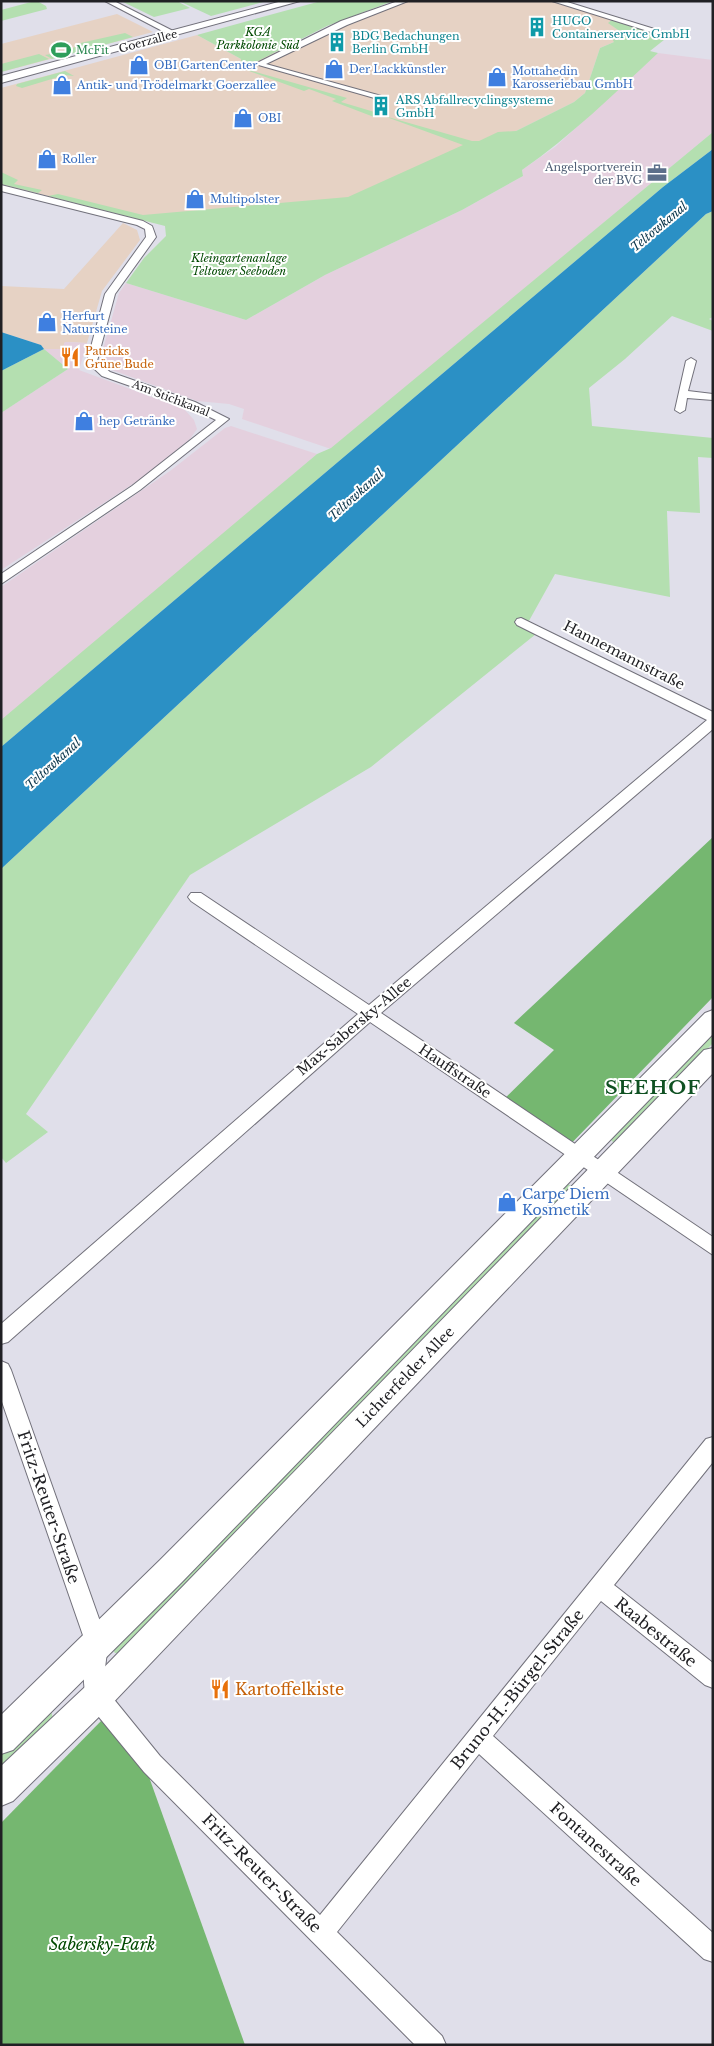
<svg xmlns="http://www.w3.org/2000/svg" width="714" height="2046" viewBox="0 0 714 2046" font-family="'Libre Baskerville',serif">
	<style>
		.commercial { fill: #e6d2c4 }
		.industrial { fill: #e4d0de }
		.green { fill: #b4dfb0 }
		.forest { fill: #75b770 }
		.water { fill: #2b90c5 }
		.lines { fill: none; stroke-linecap: round; stroke-linejoin: round }
		.minor-casing { stroke: #72717b; stroke-width: 2 }
		.secondary-casing { stroke: #72717b; stroke-width: 2 }
		.minor { fill: #fff; fill-rule: evenodd }
		.secondary { fill: #fff; fill-rule: evenodd }
		.labels { text-anchor: middle; stroke-width: 4; stroke-linejoin: round; paint-order: stroke }
		.far-culture-label { font-size: 11px; fill: #0d838f; stroke: #fff; text-anchor: start }
		.far-park-label { font-size: 11px; font-style: italic; fill: #004900; stroke: #fff }
		.far-street-label { font-size: 11px; fill: #202024; stroke: #fff }
		.far-leisure-label { font-size: 11px; fill: #27864d; stroke: #fff; text-anchor: start }
		.far-shop-label { font-size: 11px; fill: #366cbe; stroke: #fff; text-anchor: start }
		.far-service-label { font-size: 11px; fill: #4e5e75; stroke: #fff; text-anchor: end }
		.far-food-label { font-size: 11px; fill: #c56008; stroke: #fff; text-anchor: start }
		.far-water-label { font-size: 12px; font-style: italic; fill: #073248; stroke: #fff }
		.street-label { font-size: 14px; fill: #202024; stroke: #fff }
		.shop-label { font-size: 14px; fill: #366cbe; stroke: #fff; text-anchor: start }
		.near-street-label { font-size: 16px; fill: #202024; stroke: #fff }
		.near-food-label { font-size: 16px; fill: #c56008; stroke: #fff; text-anchor: start }
		.near-park-label { font-size: 16px; font-style: italic; fill: #004900; stroke: #fff }
		.district-label { font-size: 19px; font-weight: bold; letter-spacing: 1px; fill: #0f5122; stroke: #fff }
	</style>
	<rect width="100%" height="100%" fill="#e0dfea"/>
	<!-- commercial -->
	<g class="commercial">
		<path d="M401,1H552L609,18L611,20L609,23L618,30L614,42L600,48L585,93L574,102L508,135L357,203L155,223L1,184V88L197,35L241,59V68L342,22Z"/>
		<path d="M117,14L153,32L1,72V44Z"/>
		<path d="M123,223L137,230L140,240L102,291L87,343L65,342L62,349H44L41,345L1,332V286L64,289Z"/>
	</g>
	<!-- industrial -->
	<g class="industrial">
		<path d="M658,53L713,60V132L331,449L242,419L244,409L229,404L197,401L112,370L102,362L101,356L119,293L126,283L246,320L325,275L462,210L523,176L522,170L555,147Z"/>
		<path d="M65,342L87,343L79,370L184,409L194,420L197,429L190,439L139,480L1,570V413L68,369L44,349H62Z"/>
		<path d="M231,426L317,454L1,723V587L170,471L225,428Z"/>
	</g>
	<!-- green -->
	<g class="green">
		<path d="M30,1H37L46,6L47,9L1,21V10L31,2Z"/>
		<path d="M121,1H177L190,8L154,17Z"/>
		<path d="M179,1H267L211,16Z"/>
		<path d="M321,1H393L327,26L248,66L258,67L252,71L347,98L341,102L381,114L374,117L332,101L336,99L309,89L304,91L241,68V59L197,35Z"/>
		<path d="M613,19L669,36L650,51L658,53C614,94 571,136 522,170L523,176L462,210L325,275L246,320L126,283L144,258L166,236L165,226L48,196L58,194L143,215L348,197L463,145L381,115L472,141H479L498,132L516,131L574,102L585,93L600,48L614,42L611,37L618,30L608,23Z"/>
		<path d="M125,33L133,37L52,59L45,55L68,51L66,50L79,46L76,44Z"/>
		<path d="M39,54L49,59L1,72V64Z"/>
		<path d="M65,71L74,76L65,75L22,88L16,86L17,84Z"/>
		<path d="M713,132V149L663,187L1,747V720L317,454L331,448Z"/>
		<path d="M1,172L18,180L14,184L42,190L38,193L1,184Z"/>
		<path d="M713,211V317L709,319L713,321V331L672,316L625,359L589,388L592,426L713,438V458L698,457L700,513L667,511L670,597L555,574L525,628L536,634L371,767L190,875L26,1114L48,1132L6,1163L1,1157V869L706,214Z"/>
		<path d="M44,349L68,369L1,413V371Z"/>
		<path d="M713,1030V1043L621,1138L614,1143L610,1139Z"/>
		<path d="M567,1183L572,1187L118,1653H115L113,1650Z"/>
		<path d="M51,1710L53,1719L1,1771V1750Z"/>
	</g>
	<!-- forest -->
	<g class="forest">
		<path d="M713,837V997L563,1152L496,1107L554,1050L514,1023Z"/>
		<path d="M102,1720L144,1763L245,2045H1V1823Z"/>
	</g>
	<!-- water -->
	<g class="water">
		<path d="M713,149V211L706,214L1,869V747L663,187Z"/>
		<path d="M1,332L41,345L44,349L1,371Z"/>
	</g>
	<g class="lines">
		<defs>
			<g id="minor">
				<path d="M105,1H114L179,34L172,36Z"/>
				<path d="M398,1H408L347,25L266,64L385,97V101L255,64L341,21Z"/>
				<path d="M552,1H564L677,36L670,38Z"/>
				<path d="M1,185L143,221L152,226L156,237L115,294L97,361L110,372L195,402L229,419L140,490L1,584V574L132,486L216,420L187,406L102,376L87,362L105,294L146,237L145,229L137,225L1,191Z"/>
				<path d="M691,358L696,361L688,391L713,394V400L687,398L685,410L680,413L675,410L686,361Z"/>
				<path d="M521,618L713,712V729L381,1013L713,1237V1255L370,1022L8,1342L1,1344V1324L358,1014L191,901L188,897L191,893H201L369,1005L707,720L517,625L515,622L517,619Z"/>
				<path d="M1,1361L8,1364L11,1370L108,1644L105,1668L108,1692L160,1756L320,1915L706,1439L713,1437V1462L614,1585L713,1663V1688L705,1685L601,1601L493,1736L713,1933V1962L704,1959L479,1754L337,1932L442,2036L446,2045H415L144,1772L89,1705C81,1686 84,1664 86,1644L1,1399Z"/>
			</g>
			<g id="secondary">
				<path d="M282,1H300L1,83V76Z"/>
				<path d="M713,1010V1034L182,1582L13,1750L1,1754V1715L160,1560L705,1013Z"/>
				<path d="M713,1048V1073L108,1708L13,1801L1,1806V1766L86,1686L704,1050Z"/>
			</g>
		</defs>
		<!-- minor casing -->
		<use href="#minor" class="minor-casing"/>
		<!-- secondary casing -->
		<use href="#secondary" class="secondary-casing"/>
		<!-- minor -->
		<use href="#minor" class="minor"/>
		<!-- secondary -->
		<use href="#secondary" class="secondary"/>
	</g>
	<!-- icons -->
	<defs>
		<symbol id="building-bare" viewBox="-9 -9 18 18"><path d="M-4-6H4V6H1V3H-1V6H-4ZM-2.5-4.3h1.7v1.8h-1.7ZM.8-4.3h1.7v1.8H.8ZM-2.5-1h1.7V.8h-1.7ZM.8-1h1.7V.8H.8Z" fill="#0f9aa8" stroke="#fff" stroke-width="2.5" paint-order="stroke"/></symbol>
		<symbol id="stadium-bare" viewBox="-9 -9 18 18"><path d="M0-5a6.5 5 0 1 0 0 10a6.5 5 0 1 0 0-10ZM-3.5-1.8h7v3.6h-7Z" fill="#2e9e5b" stroke="#fff" stroke-width="2.5" paint-order="stroke"/></symbol>
		<symbol id="shop-bare" viewBox="-9 -9 18 18"><path d="M-5-2.5h2.3a2.7 3.5 0 0 1 5.4 0H5L5.5 6h-11ZM-1.5-2.5h3a1.5 2.3 0 0 0-3 0Z" fill="#3f7fe0" stroke="#fff" stroke-width="2.5" paint-order="stroke"/></symbol>
		<symbol id="office-bare" viewBox="-9 -9 18 18"><path d="M-6-3h4V-5.5h4V-3h4V5H-6ZM-1-4.5V-3h2v-1.5ZM-6 0V1H6V0Z" fill="#5c6f8a" stroke="#fff" stroke-width="2.5" paint-order="stroke"/></symbol>
		<symbol id="restaurant-bare" viewBox="-9 -9 18 18"><path d="M-5-6h1v4h1v-4h1v4h1v-4h1v5L-1.5 .5V6h-2V.5L-5-1ZM5-6V6H3V1.5H1.5Q1.5-4 5-6Z" fill="#e8710a" stroke="#fff" stroke-width="2.5" paint-order="stroke"/></symbol>
	</defs>
	<g fill-rule="evenodd">
		<use href="#building-bare" x="523" y="13" width="28" height="28"/>
		<use href="#building-bare" x="323" y="28" width="28" height="28"/>
		<use href="#stadium-bare" x="47" y="36" width="28" height="28"/>
		<use href="#shop-bare" x="125" y="51" width="28" height="28"/>
		<use href="#shop-bare" x="320" y="55" width="28" height="28"/>
		<use href="#shop-bare" x="483" y="63" width="28" height="28"/>
		<use href="#shop-bare" x="48" y="71" width="28" height="28"/>
		<use href="#building-bare" x="367" y="92" width="28" height="28"/>
		<use href="#shop-bare" x="229" y="104" width="28" height="28"/>
		<use href="#shop-bare" x="33" y="145" width="28" height="28"/>
		<use href="#office-bare" x="643" y="159" width="28" height="28"/>
		<use href="#shop-bare" x="181" y="185" width="28" height="28"/>
		<use href="#shop-bare" x="33" y="308" width="28" height="28"/>
		<use href="#restaurant-bare" x="56" y="343" width="28" height="28"/>
		<use href="#shop-bare" x="70" y="407" width="28" height="28"/>
		<use href="#shop-bare" x="493" y="1188" width="28" height="28"/>
		<use href="#restaurant-bare" x="206" y="1675" width="28" height="28"/>
	</g>
	<g class="labels">
		<!-- far-culture labels -->
		<g class="far-culture-label">
			<text x="552" y="25">HUGO<tspan x="552" dy="13">Containerservice GmbH</tspan></text>
			<text x="352" y="40">BDG Bedachungen<tspan x="352" dy="13">Berlin GmbH</tspan></text>
			<text x="396" y="104">ARS Abfallrecyclingsysteme<tspan x="396" dy="13">GmbH</tspan></text>
		</g>
		<!-- far-park labels -->
		<g class="far-park-label">
			<text x="258" y="36">KGA<tspan x="258" dy="13">Parkkolonie Süd</tspan></text>
			<text x="239" y="262">Kleingartenanlage<tspan x="239" dy="13">Teltower Seeboden</tspan></text>
		</g>
		<!-- far-street labels -->
		<g class="far-street-label">
			<text transform="translate(148 41) rotate(-15)" y="4">Goerzallee</text>
			<text transform="translate(171 398) rotate(21)" y="4">Am Stichkanal</text>
		</g>
		<!-- far-leisure labels -->
		<g class="far-leisure-label">
			<text x="76" y="54">McFit</text>
		</g>
		<!-- far-shop labels -->
		<g class="far-shop-label">
			<text x="154" y="69">OBI GartenCenter</text>
			<text x="349" y="73">Der Lackkünstler</text>
			<text x="512" y="75">Mottahedin<tspan x="512" dy="13">Karosseriebau GmbH</tspan></text>
			<text x="77" y="89">Antik- und Trödelmarkt Goerzallee</text>
			<text x="258" y="122">OBI</text>
			<text x="62" y="163">Roller</text>
			<text x="210" y="203">Multipolster</text>
			<text x="62" y="320">Herfurt<tspan x="62" dy="13">Natursteine</tspan></text>
			<text x="99" y="425">hep Getränke</text>
		</g>
		<!-- far-service labels -->
		<g class="far-service-label">
			<text x="642" y="171">Angelsportverein<tspan x="642" dy="13">der BVG</tspan></text>
		</g>
		<!-- far-food labels -->
		<g class="far-food-label">
			<text x="85" y="355">Patricks<tspan x="85" dy="13">Grüne Bude</tspan></text>
		</g>
		<!-- far-water labels -->
		<g class="far-water-label">
			<text transform="translate(659 227) rotate(-40)" y="4">Teltowkanal</text>
			<text transform="translate(356 495) rotate(-42)" y="4">Teltowkanal</text>
			<text transform="translate(53 764) rotate(-42)" y="4">Teltowkanal</text>
		</g>
		<!-- street labels -->
		<g class="street-label">
			<text transform="translate(624 655) rotate(27)" y="5">Hannemannstraße</text>
			<text transform="translate(354 1026) rotate(-40)" y="5">Max-Sabersky-Allee</text>
			<text transform="translate(455 1071) rotate(34)" y="5">Hauffstraße</text>
			<text transform="translate(405 1377) rotate(-46)" y="5">Lichterfelder Allee</text>
		</g>
		<!-- shop labels -->
		<g class="shop-label">
			<text x="522" y="1199">Carpe Diem<tspan x="522" dy="16">Kosmetik</tspan></text>
		</g>
		<!-- near-street labels -->
		<g class="near-street-label">
			<text transform="translate(49 1507) rotate(71)" y="6">Fritz-Reuter-Straße</text>
			<text transform="translate(656 1632) rotate(39)" y="6">Raabestraße</text>
			<text transform="translate(517 1689) rotate(-51)" y="6">Bruno-H.-Bürgel-Straße</text>
			<text transform="translate(596 1844) rotate(42)" y="6">Fontanestraße</text>
			<text transform="translate(262 1873) rotate(45)" y="6">Fritz-Reuter-Straße</text>
		</g>
		<!-- near-food labels -->
		<g class="near-food-label">
			<text x="235" y="1695">Kartoffelkiste</text>
		</g>
		<!-- near-park labels -->
		<g class="near-park-label">
			<text x="102" y="1950">Sabersky-Park</text>
		</g>
		<!-- district labels -->
		<g class="district-label">
			<text x="653" y="1094">SEEHOF</text>
		</g>
	</g>
	<!-- border -->
	<rect width="714" height="2046" fill="none" stroke="#202024" stroke-width="5"/>
</svg>
